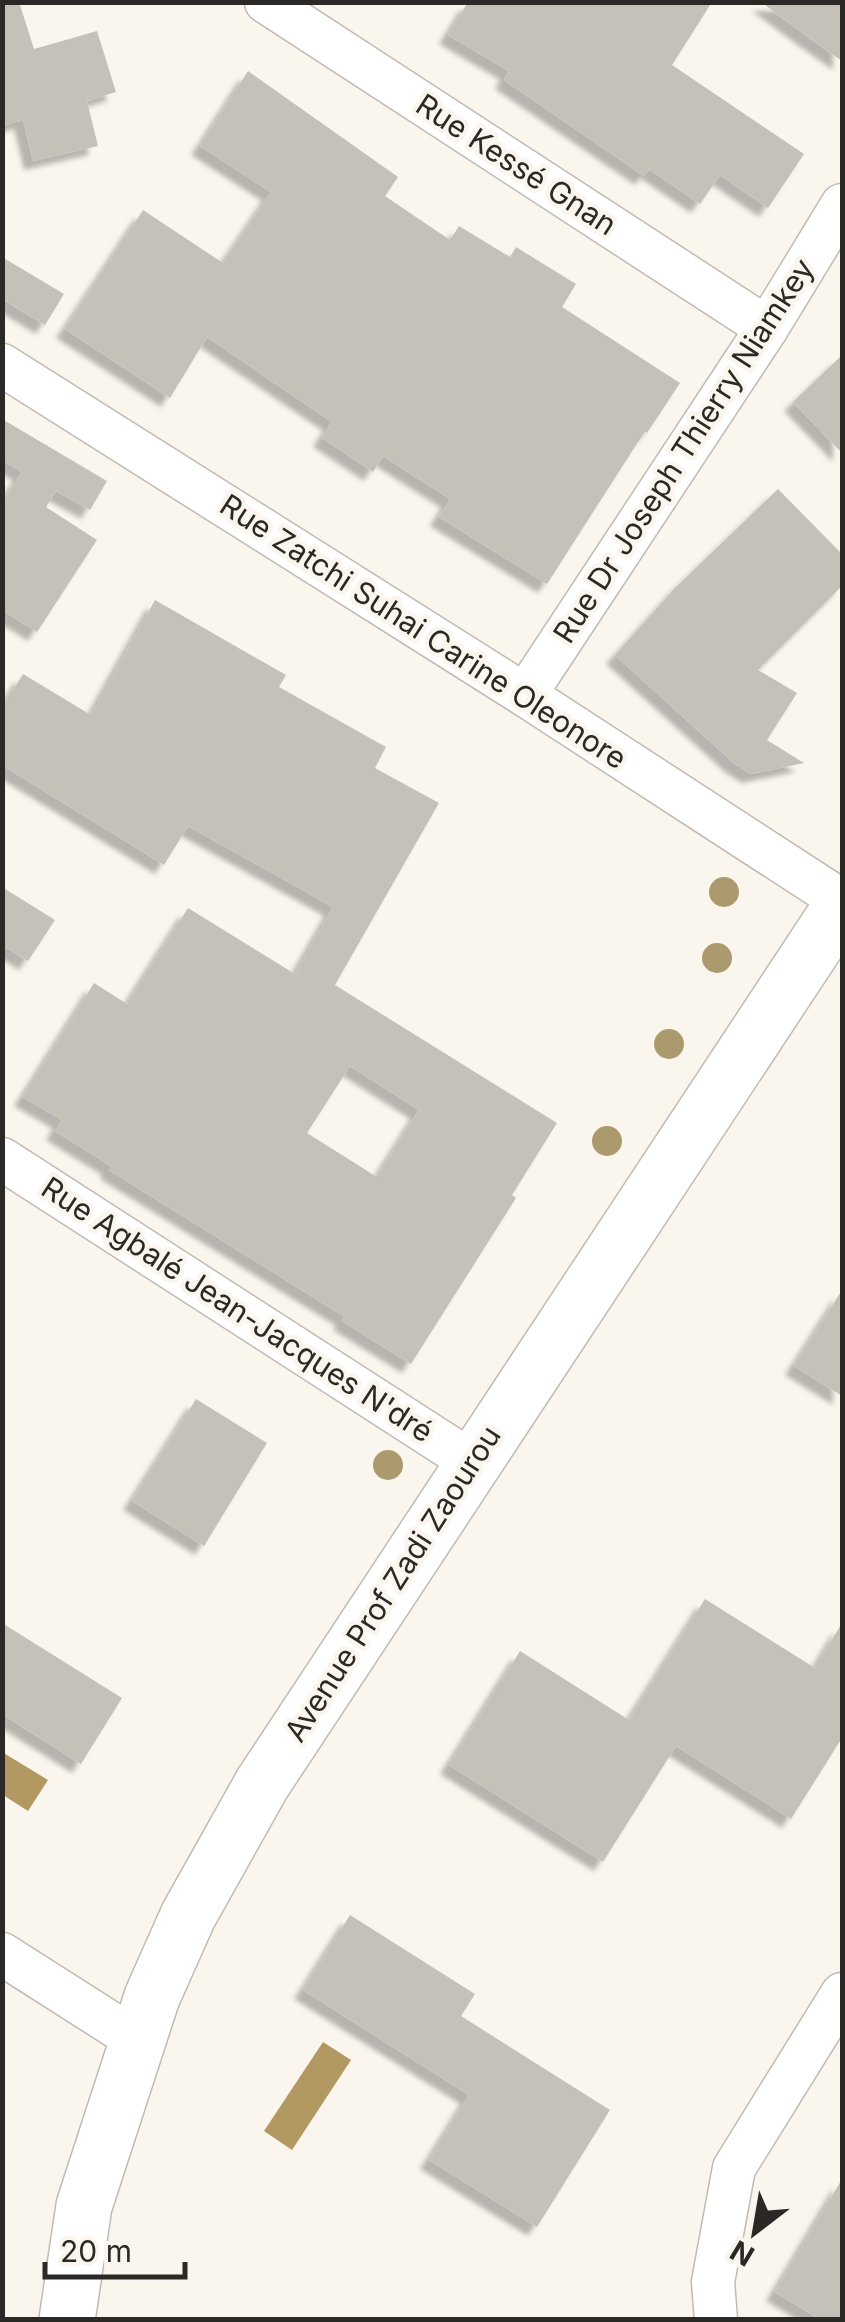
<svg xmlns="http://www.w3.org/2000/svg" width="845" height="2322" viewBox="0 0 845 2322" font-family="Inter,sans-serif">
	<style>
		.water { fill: #b29861 }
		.building { fill: #c5c1b9; fill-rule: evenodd; filter: url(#shadow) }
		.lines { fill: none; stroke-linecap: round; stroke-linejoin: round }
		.street-casing { stroke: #bfbbb3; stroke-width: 45 }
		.secondary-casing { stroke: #bfbbb3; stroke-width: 58 }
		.street { stroke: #fff; stroke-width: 42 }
		.secondary { stroke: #fff; stroke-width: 55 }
		.tree { fill: #aa9a6e }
		.labels { text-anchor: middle; stroke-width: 9; stroke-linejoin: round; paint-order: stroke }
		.street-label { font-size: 30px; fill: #2a2925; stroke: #faf6ee }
	</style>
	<defs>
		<filter id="shadow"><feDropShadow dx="-9" dy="9" stdDeviation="2.5" flood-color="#0004"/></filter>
	</defs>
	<rect width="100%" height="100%" fill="#faf6ee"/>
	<!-- water -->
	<g class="water">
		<path d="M2,1752L48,1780L28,1811L3,1795Z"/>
		<path d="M323,2042L351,2060L292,2150L264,2131Z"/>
	</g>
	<!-- building -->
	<g class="building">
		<path d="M2,2H19L34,49L97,31L116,92L87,101L98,146L33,161L23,120L2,126Z"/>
		<path d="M468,2H712L672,65L804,154L768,208L720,175L700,204L649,169L644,176L504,80L509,71L448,35Z"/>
		<path d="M761,2H842V61L808,37Z"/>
		<path d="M248,71L398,177L385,196L450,240L459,226L510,257L516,247L576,284L562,307L680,383L647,433L645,431L547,584L439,517L450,499L383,456L373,472L322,438L332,422L207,337L170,398L65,329L143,210L223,263L271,192L200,146Z"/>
		<path d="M2,257L64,294L45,325L2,299Z"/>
		<path d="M842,355V453L793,402Z"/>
		<path d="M2,419L107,481L90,510L56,491L46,507L97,540L37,632L2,610V503L22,472L2,460Z"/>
		<path d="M778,489L842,554V586L758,670L797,693L767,740L804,763L751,774L735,764L615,655L675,588Z"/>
		<path d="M155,600L286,675L279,687L386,747L375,768L439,803L335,985L557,1123L512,1195L516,1198L411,1364L342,1321L345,1317L109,1170L111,1166L55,1131L62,1120L23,1097L94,983L127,1004L188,908L295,974L333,907L188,826L164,865L2,765V707L23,674L91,715ZM350,1066L419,1110L377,1177L307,1133Z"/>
		<path d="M2,887L55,920L28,961L2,945Z"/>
		<path d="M842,1290V1396L794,1366Z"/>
		<path d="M196,1399L267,1443L204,1546L132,1501Z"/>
		<path d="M705,1599L815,1668L842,1623V1738L791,1819L676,1746L603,1862L449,1765L520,1651L629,1720Z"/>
		<path d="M2,1623L122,1698L81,1764L2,1714Z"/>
		<path d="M350,1915L475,1994L461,2016L610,2110L537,2227L429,2160L469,2095L303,1990Z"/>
		<path d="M842,2179V2320H821L775,2292Z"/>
	</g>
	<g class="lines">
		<defs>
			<g id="street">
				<path d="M266,2L767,328"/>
				<path d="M2,365L525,695L842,901"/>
				<path d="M525,695L767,328L842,205"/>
				<path d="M2,1159L472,1462"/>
				<path d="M2,1954L137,2040"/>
				<path d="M716,2320L713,2282L734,2168L842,1994"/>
			</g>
			<path id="secondary" d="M67,2320L84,2206L152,1997L188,1916L262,1784L842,905"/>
		</defs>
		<!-- street casing -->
		<use href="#street" class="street-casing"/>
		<!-- secondary casing -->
		<use href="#secondary" class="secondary-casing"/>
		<!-- street -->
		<use href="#street" class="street"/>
		<!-- secondary -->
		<use href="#secondary" class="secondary"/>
	</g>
	<!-- trees -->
	<g class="tree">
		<circle cx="724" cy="892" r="15"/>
		<circle cx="717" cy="958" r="15"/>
		<circle cx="669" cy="1044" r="15"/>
		<circle cx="607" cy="1141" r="15"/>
		<circle cx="388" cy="1465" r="15"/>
	</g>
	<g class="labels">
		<!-- street labels -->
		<g class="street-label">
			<text transform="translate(516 165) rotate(33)" y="10">Rue Kessé Gnan</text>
			<text transform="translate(684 451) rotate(-57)" y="10">Rue Dr Joseph Thierry Niamkey</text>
			<text transform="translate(423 632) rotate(33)" y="10">Rue Zatchi Suhai Carine Oleonore</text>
			<text transform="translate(237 1310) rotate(33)" y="10">Rue Agbalé Jean-Jacques N'dré</text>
			<text transform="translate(393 1584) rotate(-57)" y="10">Avenue Prof Zadi Zaourou</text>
		</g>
	</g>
	<!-- border -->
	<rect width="845" height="2322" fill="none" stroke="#2a2925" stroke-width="10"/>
	<!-- north arrow -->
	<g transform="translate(755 2232) rotate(211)" stroke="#faf6ee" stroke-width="8" paint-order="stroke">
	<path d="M0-8L18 38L0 25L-18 38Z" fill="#2a2925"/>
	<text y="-15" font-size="28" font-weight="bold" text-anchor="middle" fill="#2a2925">N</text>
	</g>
	<!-- scale -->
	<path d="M45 2262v15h140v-15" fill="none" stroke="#2a2925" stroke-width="5"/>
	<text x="60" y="2262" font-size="30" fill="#2a2925" stroke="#faf6ee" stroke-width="8" paint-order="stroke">20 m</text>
</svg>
